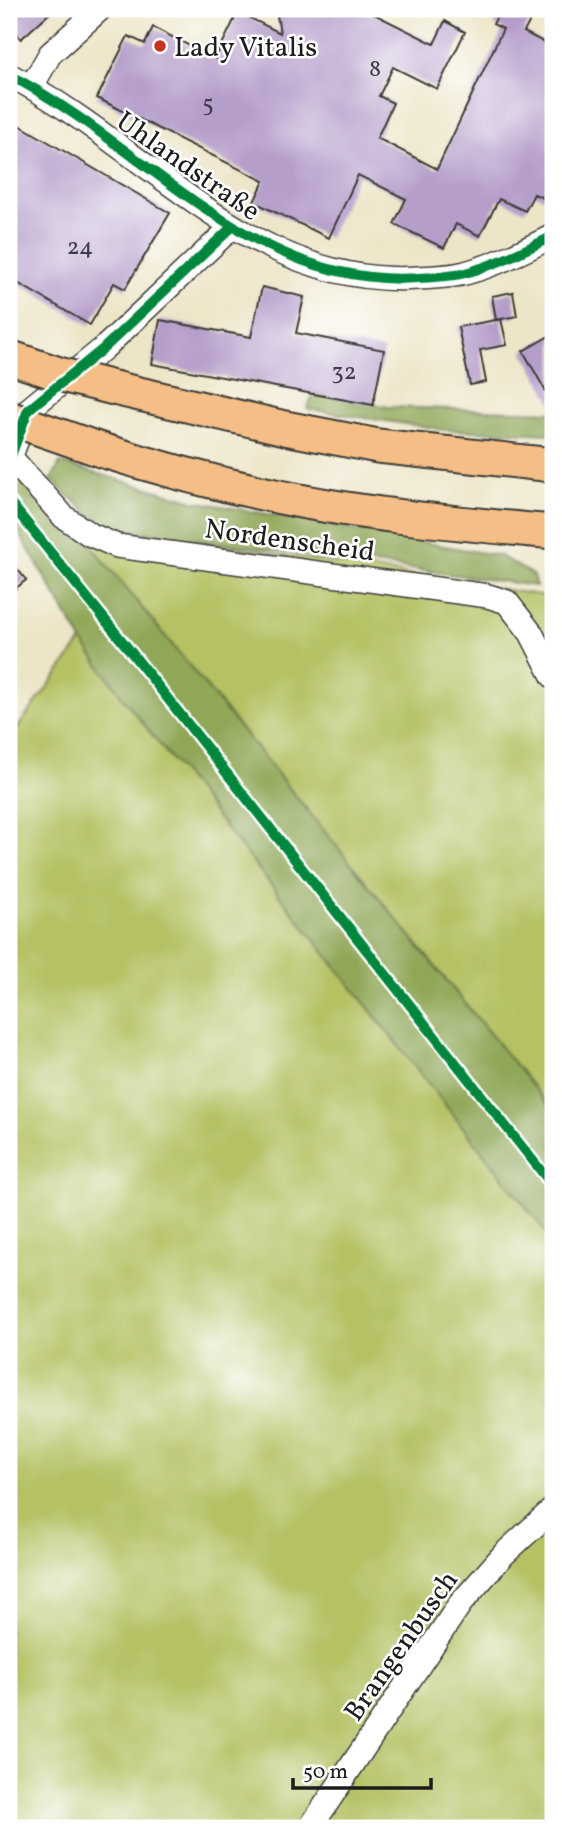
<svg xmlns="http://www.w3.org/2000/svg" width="562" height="1837" viewBox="0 0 562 1837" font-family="Vollkorn,serif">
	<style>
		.green { fill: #b5c163; stroke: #686e40; stroke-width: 2 }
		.forest { fill: #90a759; stroke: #56623a; stroke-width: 2 }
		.building { fill: #b59eca }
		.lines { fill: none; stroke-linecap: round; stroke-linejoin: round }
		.minor-casing { stroke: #3b3a36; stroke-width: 26 }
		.highway-casing { stroke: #3b3a36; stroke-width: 37 }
		.minor { stroke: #fff; stroke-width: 23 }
		.highway { stroke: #f5be86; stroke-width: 33 }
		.highway-bridge-casing { stroke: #3b3a36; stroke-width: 37; stroke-linecap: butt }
		.highway-bridge { stroke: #f5be86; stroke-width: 33 }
		.cycleway-casing { stroke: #fff; stroke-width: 15 }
		.cycleway { stroke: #00873e; stroke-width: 10 }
		.poi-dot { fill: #c8321e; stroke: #fff; stroke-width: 2.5 }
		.labels { text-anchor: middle; stroke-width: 5; stroke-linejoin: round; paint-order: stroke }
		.number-label { font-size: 24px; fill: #423c48 }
		.poi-label { font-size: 28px; fill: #1c1c1c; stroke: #fff; text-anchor: start }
		.street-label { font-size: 28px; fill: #1c1c1c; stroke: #fff }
	</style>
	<rect width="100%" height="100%" fill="#fff"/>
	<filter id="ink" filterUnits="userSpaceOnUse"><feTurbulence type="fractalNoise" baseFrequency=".0143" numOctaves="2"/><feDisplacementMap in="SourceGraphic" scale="14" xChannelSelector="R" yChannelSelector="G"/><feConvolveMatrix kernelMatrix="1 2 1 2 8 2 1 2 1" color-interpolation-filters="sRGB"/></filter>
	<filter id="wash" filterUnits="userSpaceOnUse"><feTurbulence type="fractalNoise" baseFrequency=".00686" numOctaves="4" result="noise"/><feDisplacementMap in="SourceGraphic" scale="28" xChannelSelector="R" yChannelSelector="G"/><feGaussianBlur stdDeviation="1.57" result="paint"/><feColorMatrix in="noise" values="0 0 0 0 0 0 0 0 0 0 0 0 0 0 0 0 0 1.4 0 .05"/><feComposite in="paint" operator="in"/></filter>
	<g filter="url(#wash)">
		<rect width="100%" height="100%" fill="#ede5c7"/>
		<!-- green -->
		<g class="green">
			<path d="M104,527L553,597V1111L89,543Z"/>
			<path d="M82,641L123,698L553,1241V1828H9V739Z"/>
		</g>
		<!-- forest -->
		<g class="forest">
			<path d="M313,394L389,407L553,412V434L445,430L307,409Z"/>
			<path d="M60,463L194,501L500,556L533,575L536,586L104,527L51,480Z"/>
			<path d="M13,471L89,543L553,1111V1241L123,698L82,641L9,516V480Z"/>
		</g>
		<g id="blocks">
			<!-- building -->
			<g class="building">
				<path d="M9,9H54L21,39L9,25Z"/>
				<path d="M276,9H364L434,44L445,21L465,32L437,89L393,67L379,96L393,103L377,138L437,169L503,29L493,24L501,9H536L524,32L553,47V202L534,194L525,211L499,199L480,236L456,224L444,248L394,224L406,199L358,175L329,238L254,202L264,181L97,98L128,36L145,44L153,27L215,59L238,12L280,33Z"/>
				<path d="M9,119L170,213L125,289L114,283L90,325L9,278Z"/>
				<path d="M262,287L304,297L296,333L384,350L373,405L152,364L160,320L251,337Z"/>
				<path d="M513,292L517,316L496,320L492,296Z"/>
				<path d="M501,319L507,345L480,350L486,382L470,385L458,327Z"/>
				<path d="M553,334V404L523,351Z"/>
				<path d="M9,558L26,580L9,594Z"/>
			</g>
		</g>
	</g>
	<g filter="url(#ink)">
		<use href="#blocks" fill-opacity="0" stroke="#3b3a36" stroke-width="2"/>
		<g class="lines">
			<defs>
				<g id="minor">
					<path d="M9,75C144,143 253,290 418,278C433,277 451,277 465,273C496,265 525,250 553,236"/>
					<path d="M32,86L50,54L100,9"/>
					<path d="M11,458L64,517L89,534L117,546L488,596L507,602L531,633L553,676"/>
					<path d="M9,461L28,410L104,348L232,227"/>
					<path d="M310,1828L460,1604L504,1554L553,1509"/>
				</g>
				<g id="highway">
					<path d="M118,389L285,428L378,446L553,465"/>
					<path d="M101,450C155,467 211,482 266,494C361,515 457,523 553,532"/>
				</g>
			</defs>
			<!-- minor casing -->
			<use href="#minor" class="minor-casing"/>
			<!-- highway casing -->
			<use href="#highway" class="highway-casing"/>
			<!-- minor -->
			<use href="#minor" class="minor"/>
			<!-- highway -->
			<use href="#highway" class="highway"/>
			<defs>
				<g id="highway-bridge">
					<path d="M9,357L62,375L118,389"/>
					<path d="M9,418L101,450"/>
				</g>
			</defs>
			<!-- highway-bridge casing -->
			<use href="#highway-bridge" class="highway-bridge-casing"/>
			<!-- highway-bridge -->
			<use href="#highway-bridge" class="highway-bridge"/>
			<defs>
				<g id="cycleway">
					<path d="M9,75C144,143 253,290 418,278C433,277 451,277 465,273C496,265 525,250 553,236"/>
					<path d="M9,461L28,410L104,348L232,227"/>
					<path d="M9,501L127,647L553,1186"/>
				</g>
			</defs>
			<!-- cycleway casing -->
			<use href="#cycleway" class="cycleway-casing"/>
			<!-- cycleway -->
			<use href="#cycleway" class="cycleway"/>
		</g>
	</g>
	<!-- markers -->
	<circle class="poi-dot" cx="160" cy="46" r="7"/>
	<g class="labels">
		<!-- number labels -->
		<g class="number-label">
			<text x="375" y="76">8</text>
			<text x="208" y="111">5</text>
			<text x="80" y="254">24</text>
			<text x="344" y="379">32</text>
		</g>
		<!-- poi labels -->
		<g class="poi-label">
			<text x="174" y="56">Lady Vitalis</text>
		</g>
		<!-- street labels -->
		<g class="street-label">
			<text transform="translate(189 165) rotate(35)" y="10">Uhlandstraße</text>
			<text transform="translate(290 539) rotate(8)" y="10">Nordenscheid</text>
			<text transform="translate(400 1645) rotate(-55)" y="10">Brangenbusch</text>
		</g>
	</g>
	<!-- margin -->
	<rect width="562" height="1837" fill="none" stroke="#fff" stroke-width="35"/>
	<!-- scale -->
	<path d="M293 1778v10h138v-10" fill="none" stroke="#1c1c1c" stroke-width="3.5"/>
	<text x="303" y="1778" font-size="21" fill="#1c1c1c" stroke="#ffffff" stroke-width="5" paint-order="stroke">50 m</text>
</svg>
